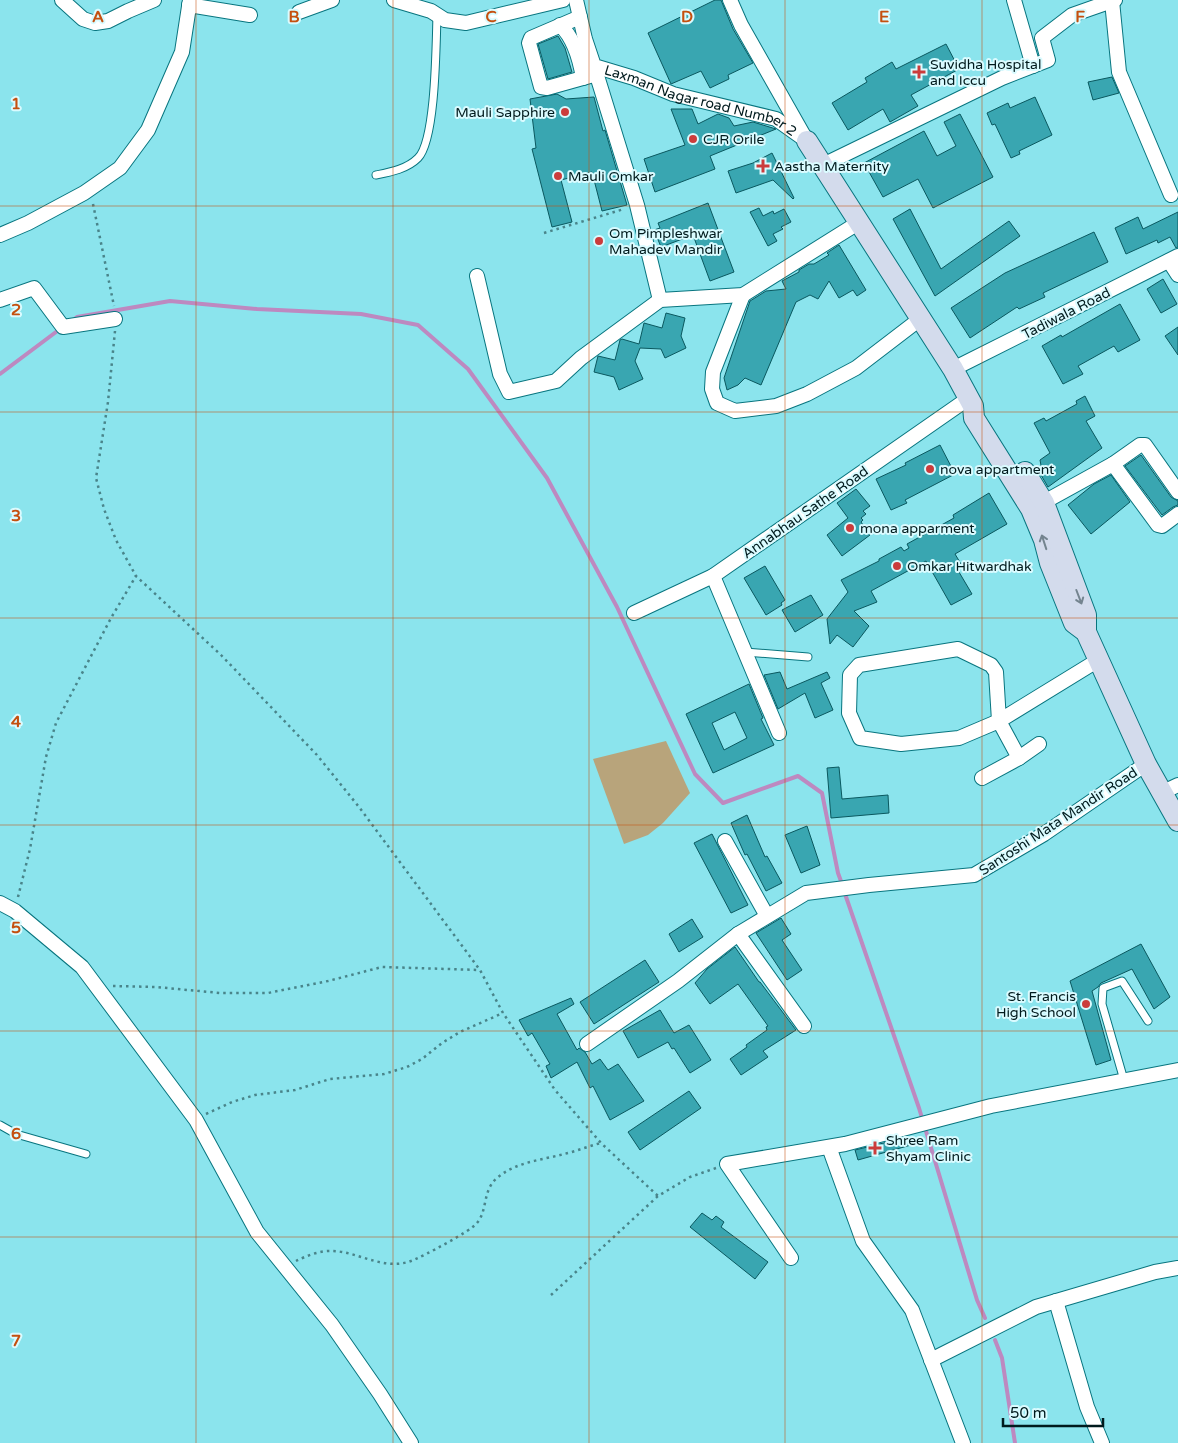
<svg xmlns="http://www.w3.org/2000/svg" width="1178" height="1443" viewBox="0 0 1178 1443" font-family="'Varela Round',sans-serif">
	<style>
		.green { fill: #b8a47b }
		.lines { fill: none; stroke-linecap: round; stroke-linejoin: round }
		.stream { stroke: #bd89c0; stroke-width: 4 }
		.building { fill: #39a6b1; stroke: #0a585f; fill-rule: evenodd }
		.lane-casing { stroke: #08757f; stroke-width: 9 }
		.street-casing { stroke: #08757f; stroke-width: 16 }
		.secondary-casing { stroke: #08757f; stroke-width: 22 }
		.path { stroke: #49848a; stroke-width: 2.5; stroke-dasharray: 2.5 4; stroke-linecap: butt }
		.lane { stroke: #fff; stroke-width: 7 }
		.street { stroke: #fff; stroke-width: 14 }
		.secondary { stroke: #d3dbec; stroke-width: 20 }
		.oneway { stroke: #74848f }
		.grid { fill: none; stroke: #c5500f; stroke-width: 1; stroke-opacity: 0.55 }
		.poi-dot { fill: #cb3c3c; stroke: #dafbff; stroke-width: 2 }
		.labels { text-anchor: middle; stroke-width: 4; stroke-linejoin: round; paint-order: stroke }
		.poi-label { font-size: 14px; fill: #001a1d; stroke: #dafbff; text-anchor: start }
		.street-label { font-size: 14px; fill: #001a1d; stroke: #dafbff }
		.grid-label { font-size: 16px; text-anchor: middle; font-weight: bold; fill: #c5500f; stroke: #dafbff; stroke-width: 4; stroke-linejoin: round; paint-order: stroke }
	</style>
	<rect width="100%" height="100%" fill="#8be4ed"/>
	<!-- green -->
	<path class="green" d="M666,741L690,793L663,823L648,835L624,844L593,759Z"/>
	<g class="lines">
		<!-- stream -->
		<g class="stream">
			<path d="M72,321L77,317L170,301L257,309L361,314L418,325L468,369L547,478L617,607L695,774L723,803L798,776L822,793L838,873L842,884"/>
			<path d="M0,374L60,329"/>
			<path d="M844,891L919,1108L977,1300L985,1318"/>
			<path d="M995,1340L1002,1358L1015,1443"/>
		</g>
	</g>
	<!-- building -->
	<g class="building">
		<path d="M715,0H721L733,29L753,63L728,75L729,79L710,88L701,71L671,84L648,33Z"/>
		<path d="M558,36L565,48L572,72L548,79L538,44Z"/>
		<path d="M946,44L959,69L911,95L918,106L890,122L883,109L848,130L832,103L867,82L865,78L892,62L896,69Z"/>
		<path d="M1112,77L1119,93L1093,100L1088,82Z"/>
		<path d="M557,94L566,99L594,97L603,131L605,130L627,205L602,211L592,172L561,180L572,222L552,227L532,149L536,148L530,99Z"/>
		<path d="M1035,97L1052,135L1019,151L1020,154L1011,158L995,124L992,125L987,113L1008,103L1010,108Z"/>
		<path d="M671,109H692L698,124L718,114L729,118L734,126L753,122L776,129L710,156L715,169L655,192L644,159L685,145Z"/>
		<path d="M960,114L993,177L933,208L918,179L883,197L864,163L924,131L937,156L956,146L944,122Z"/>
		<path d="M772,153L794,198L793,199L773,180L736,193L728,171L753,163Z"/>
		<path d="M708,203L734,272L710,281L693,235L661,247L654,230L660,228L658,223Z"/>
		<path d="M759,208L763,216L773,211L774,214L784,209L791,222L781,227L783,229L773,234L777,241L768,246L750,212Z"/>
		<path d="M910,209L941,269L1009,221L1020,236L935,296L893,219Z"/>
		<path d="M1178,212V247L1176,248L1170,237L1158,243L1157,240L1126,254L1115,228L1138,217L1143,229Z"/>
		<path d="M1094,232L1108,262L1043,293L1045,297L1019,309L1017,307L970,338L951,308L1005,273Z"/>
		<path d="M839,245L866,290L857,296L853,290L839,298L829,281L818,299L810,295L796,302L761,385L745,378L738,385L727,390L724,378L750,301L766,291L786,289L782,281L799,272V270L809,264H814L829,255L827,253Z"/>
		<path d="M1163,279L1177,304L1161,313L1147,289Z"/>
		<path d="M1120,304L1140,340L1118,352L1114,346L1078,366L1083,374L1063,384L1042,346L1061,335L1062,337Z"/>
		<path d="M666,313L685,318L681,336L686,348L665,358L661,349L640,348L635,361L643,379L619,390L614,377L594,372L598,356L615,360L620,340L622,339L639,344L644,323L662,328Z"/>
		<path d="M1178,327V355L1165,336Z"/>
		<path d="M1085,396L1095,416L1086,421L1102,448L1048,487L1041,475L1042,471L1040,460L1050,453L1034,423L1044,418L1046,421L1077,404L1076,401Z"/>
		<path d="M940,445L955,474L905,500L907,503L891,510L876,479L906,465L905,463Z"/>
		<path d="M1141,455L1171,497L1178,501V505L1173,507L1162,515L1125,466Z"/>
		<path d="M1111,475L1130,502L1091,534L1068,505L1094,484Z"/>
		<path d="M856,489L870,506L863,511L866,514L861,518L863,520L861,522L870,535L842,556L827,535L848,518L837,503Z"/>
		<path d="M989,493L1007,524L955,554L961,564L956,567L972,594L951,605L926,561L871,591L877,602L854,611L869,626L853,647L837,635L830,644L827,619L848,592L841,580L879,561V559L901,547L904,551L909,548L907,544L954,518L953,515Z"/>
		<path d="M765,566L785,600L781,603L782,605L766,615L744,578Z"/>
		<path d="M811,595L823,615L795,632L782,610Z"/>
		<path d="M780,672L787,689L827,672L830,678L821,683L833,710L815,718L805,693L778,709L764,675Z"/>
		<path d="M749,684L763,718L761,719L774,745L713,773L686,714ZM735,712L747,738L724,750L712,723Z"/>
		<path d="M839,767L842,799L888,795L889,813L831,818L827,768Z"/>
		<path d="M747,815L765,857L767,856L782,883L766,891L747,854L745,855L731,823Z"/>
		<path d="M807,826L820,865L801,873L785,835Z"/>
		<path d="M712,834L748,905L731,913L694,843Z"/>
		<path d="M781,918L791,934L782,940L802,970L787,980L756,933Z"/>
		<path d="M692,919L703,937L679,952L669,934Z"/>
		<path d="M1141,944L1170,997L1154,1009L1132,969L1101,983L1098,987L1092,991L1111,1060L1096,1065L1070,981Z"/>
		<path d="M735,947L759,982H760L796,1030L763,1051L768,1057L741,1075L730,1059L747,1047L746,1045L767,1030L766,1027L768,1026L738,984L710,1004L695,983L707,969Z"/>
		<path d="M645,960L659,982L594,1024L580,1002Z"/>
		<path d="M571,998L574,1004L557,1014L577,1050L579,1048L585,1052L592,1064L600,1059L608,1070L618,1064L644,1101L610,1120L593,1086L590,1088L577,1062L551,1078L546,1066L550,1064L532,1033L528,1036L519,1020Z"/>
		<path d="M660,1010L674,1033L689,1025L711,1060L690,1073L674,1048L672,1049L668,1042L638,1058L623,1031Z"/>
		<path d="M689,1091L701,1108L640,1150L628,1132Z"/>
		<path d="M908,1137L911,1145L858,1160L855,1150Z"/>
		<path d="M702,1213L712,1220L716,1216L724,1222L721,1227L768,1262L755,1279L690,1227Z"/>
	</g>
	<g class="lines">
		<defs>
			<g id="lane">
				<path d="M376,175C391,172 407,169 418,158C436,140 436,43 437,15"/>
				<path d="M745,652L808,657"/>
				<path d="M1124,1080L1102,1004L1103,988L1122,981L1148,1021"/>
				<path d="M0,1125L16,1134L86,1154"/>
			</g>
			<g id="street">
				<path d="M62,0L83,19L95,23L108,21L128,11L154,0"/>
				<path d="M394,0L431,11L445,20L466,23L563,0"/>
				<path id="s1" d="M576,0L585,39L594,66L634,78L673,94L776,119L807,141"/>
				<path d="M730,0L741,25L804,136"/>
				<path d="M1014,0L1033,66"/>
				<path d="M1112,1L1119,72L1171,195"/>
				<path d="M189,5L250,15"/>
				<path d="M299,12L332,0"/>
				<path d="M580,17L531,38L529,43L541,87L547,88L597,74"/>
				<path d="M560,25C574,38 580,60 583,78"/>
				<path d="M594,66L637,205L660,300"/>
				<path d="M823,165L1002,78L1048,60L1042,38L1072,15L1115,0"/>
				<path d="M0,235L28,223L84,193L120,168L148,130L182,52L190,0"/>
				<path d="M1169,261L1178,275"/>
				<path d="M477,276L500,374L509,392L556,381L581,358L660,300L743,295L858,223"/>
				<path d="M743,295L713,372L712,389L717,403L735,411L776,406L807,394L856,368L920,319"/>
				<path d="M0,300L34,288L63,327L115,319"/>
				<path d="M953,369L1178,256"/>
				<path d="M1113,464L1158,525L1162,526L1178,514"/>
				<path d="M1037,506L1113,464L1140,445H1145L1178,492"/>
				<path d="M713,576L779,733"/>
				<path d="M634,613L713,576L969,398"/>
				<path d="M1019,758L1039,744"/>
				<path d="M982,778L1019,758L999,721L996,672L991,665L958,649L859,665L850,675L849,713L860,738L901,744L959,738L999,721L1100,659"/>
				<path d="M1161,793L1178,785"/>
				<path d="M725,841L767,916"/>
				<path d="M0,903L15,911L82,967L196,1120L257,1232L332,1325L380,1394L411,1443"/>
				<path d="M738,934L804,1026"/>
				<path d="M587,1044L678,981L738,934L806,893L869,885L974,875L1044,834L1146,764"/>
				<path d="M829,1147L863,1241L912,1310L963,1443"/>
				<path d="M791,1258L727,1164L845,1144L991,1106L1178,1070"/>
				<path d="M1056,1301L1087,1407L1102,1443"/>
				<path d="M931,1360L1036,1307L1155,1272L1178,1268"/>
			</g>
			<g id="secondary">
				<path d="M807,141L953,369L973,406L974,418L1031,509L1044,540L1050,563L1074,623L1086,632L1146,764L1178,821"/>
				<path d="M1025,472L1044,503L1086,615V632"/>
			</g>
		</defs>
		<!-- lane casing -->
		<use href="#lane" class="lane-casing"/>
		<!-- street casing -->
		<use href="#street" class="street-casing"/>
		<!-- secondary casing -->
		<use href="#secondary" class="secondary-casing"/>
		<!-- path -->
		<g class="path">
			<path d="M93,204L114,306"/>
			<path d="M544,233L624,209"/>
			<path d="M115,331L108,402L96,478L104,509L116,540L136,576L221,655L317,755L359,807L480,970L503,1013L555,1090L601,1143L658,1196"/>
			<path d="M18,897L30,849L46,757L56,723L111,618L136,576"/>
			<path d="M113,986L156,987L220,993H268L328,981L382,967L480,970"/>
			<path d="M206,1114L232,1102L255,1095L295,1090L330,1079L384,1074L407,1067L422,1059L442,1043L460,1032L503,1013"/>
			<path d="M296,1261C306,1256 321,1250 333,1251C359,1252 384,1271 411,1261C422,1257 471,1231 477,1223C488,1210 482,1191 497,1178C515,1162 542,1160 564,1154C577,1151 589,1146 601,1143"/>
			<path d="M551,1295L658,1196L690,1177L716,1168"/>
		</g>
		<!-- lane -->
		<use href="#lane" class="lane"/>
		<!-- street -->
		<use href="#street" class="street"/>
		<!-- secondary -->
		<use href="#secondary" class="secondary"/>
	</g>
	<!-- one-way arrows -->
	<defs><path id="oneway-shaft" d="M-6 0H5M1.5-3L5.5 0L1.5 3" fill="none" stroke-width="1.6" stroke-linecap="round" stroke-linejoin="round" transform="scale(1.25)"/></defs>
	<g class="oneway">
		<use href="#oneway-shaft" transform="translate(1044 542) rotate(-108)"/>
		<use href="#oneway-shaft" transform="translate(1079 597) rotate(69)"/>
	</g>
	<!-- grid -->
	<path class="grid" d="M196,0V1443M393,0V1443M589,0V1443M785,0V1443M982,0V1443M0,206H1178M0,412H1178M0,618H1178M0,825H1178M0,1031H1178M0,1237H1178"/>
	<!-- markers -->
	<g class="poi-dot">
		<path d="M916.5 64.5h5v5h5v5h-5v5h-5v-5h-5v-5h5z"/>
		<circle cx="565" cy="112" r="5"/>
		<circle cx="693" cy="139" r="5"/>
		<path d="M760.5 158.5h5v5h5v5h-5v5h-5v-5h-5v-5h5z"/>
		<circle cx="558" cy="176" r="5"/>
		<circle cx="599" cy="241" r="5"/>
		<circle cx="930" cy="469" r="5"/>
		<circle cx="850" cy="528" r="5"/>
		<circle cx="897" cy="566" r="5"/>
		<circle cx="1086" cy="1004" r="5"/>
		<path d="M872.5 1140.5h5v5h5v5h-5v5h-5v-5h-5v-5h5z"/>
	</g>
	<g class="labels">
		<!-- poi labels -->
		<g class="poi-label">
			<text x="930" y="69">Suvidha Hospital<tspan x="930" dy="16">and Iccu</tspan></text>
			<text x="555" y="117" text-anchor="end">Mauli Sapphire</text>
			<text x="703" y="144">CJR Orile</text>
			<text x="774" y="171">Aastha Maternity</text>
			<text x="568" y="181">Mauli Omkar</text>
			<text x="609" y="238">Om Pimpleshwar<tspan x="609" dy="16">Mahadev Mandir</tspan></text>
			<text x="940" y="474">nova appartment</text>
			<text x="860" y="533">mona apparment</text>
			<text x="907" y="571">Omkar Hitwardhak</text>
			<text x="1076" y="1001" text-anchor="end">St. Francis<tspan x="1076" dy="16">High School</tspan></text>
			<text x="886" y="1145">Shree Ram<tspan x="886" dy="16">Shyam Clinic</tspan></text>
		</g>
		<!-- street labels -->
		<g class="street-label">
			<text dy="5" stroke="none"><textPath href="#s1" startOffset="181">Laxman Nagar road Number 2</textPath></text>
			<text transform="translate(1066 313) rotate(-27)" y="5">Tadiwala Road</text>
			<text transform="translate(805 512) rotate(-35)" y="5">Annabhau Sathe Road</text>
			<text transform="translate(1058 821) rotate(-33)" y="5">Santoshi Mata Mandir Road</text>
		</g>
	</g>
	<g class="grid-label">
		<text x="98" y="22">A</text>
		<text x="294" y="22">B</text>
		<text x="491" y="22">C</text>
		<text x="687" y="22">D</text>
		<text x="884" y="22">E</text>
		<text x="1080" y="22">F</text>
		<text x="16" y="109">1</text>
		<text x="16" y="315">2</text>
		<text x="16" y="521">3</text>
		<text x="16" y="727">4</text>
		<text x="16" y="933">5</text>
		<text x="16" y="1139">6</text>
		<text x="16" y="1346">7</text>
	</g>
	<!-- scale -->
	<path d="M1003 1418v8h100v-8" fill="none" stroke="#001a1d" stroke-width="2.5"/>
	<text x="1010" y="1418" font-size="15" fill="#001a1d" stroke="#dafbff" stroke-width="4" paint-order="stroke">50 m</text>
</svg>
